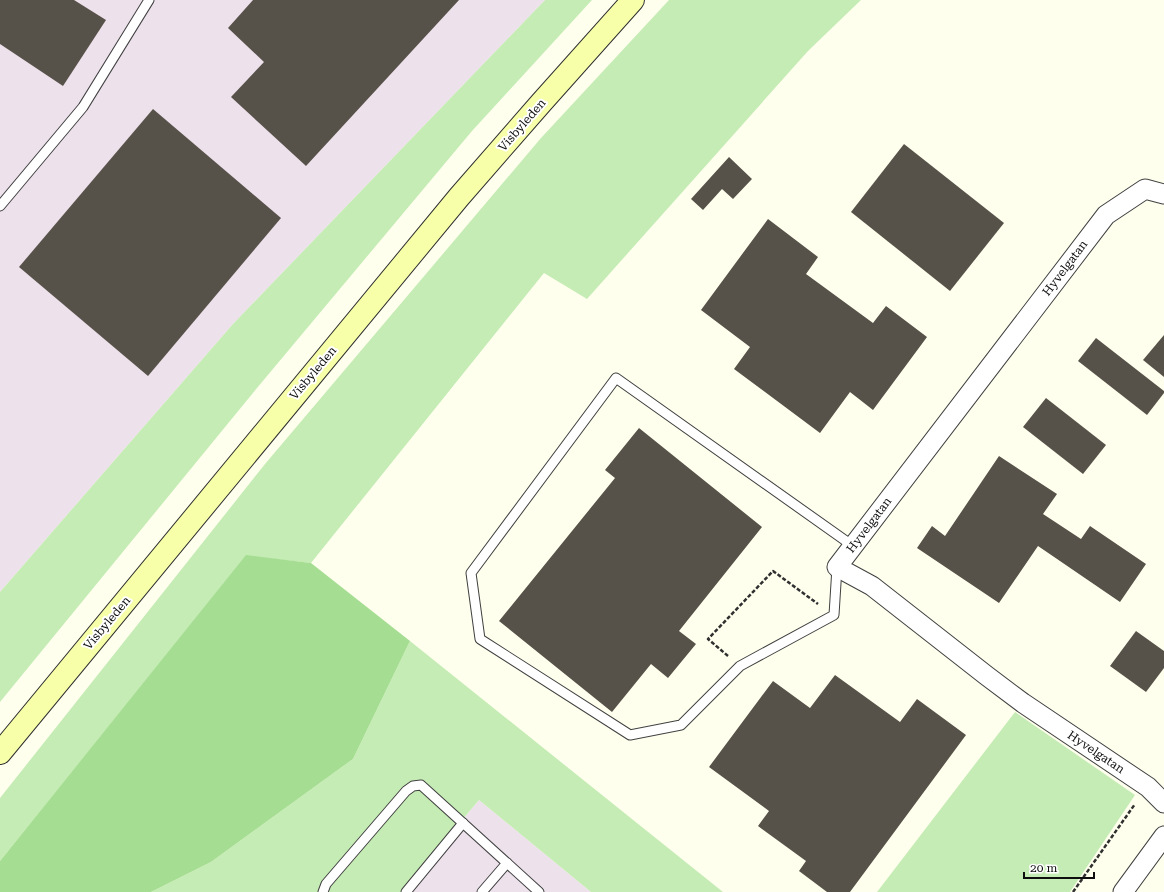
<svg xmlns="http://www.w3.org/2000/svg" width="1164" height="892" viewBox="0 0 1164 892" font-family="'Roboto Serif',serif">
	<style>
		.industrial { fill: #ede1ec }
		.green { fill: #c6ecb5 }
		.forest { fill: #a5de93 }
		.building { fill: #575249 }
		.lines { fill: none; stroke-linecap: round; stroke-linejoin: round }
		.lane-casing { stroke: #414141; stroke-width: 11 }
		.street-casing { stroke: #414141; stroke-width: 21 }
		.secondary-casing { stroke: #303030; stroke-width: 24 }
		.path { stroke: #303030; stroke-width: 2.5; stroke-dasharray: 4 2; stroke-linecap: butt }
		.lane { stroke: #fff; stroke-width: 9 }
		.street { stroke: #fff; stroke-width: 19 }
		.secondary { stroke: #f7ffa9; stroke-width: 22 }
		.labels { text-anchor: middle; stroke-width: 4; stroke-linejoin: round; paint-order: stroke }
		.street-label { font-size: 12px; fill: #0e0e0e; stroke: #fff }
	</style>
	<rect width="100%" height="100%" fill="#ffe"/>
	<!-- industrial -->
	<g class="industrial">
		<path d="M0,0H545L233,324L0,592Z"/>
		<path d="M479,800L591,892H401Z"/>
	</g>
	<!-- green -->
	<g class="green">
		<path d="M545,0H592L472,131L257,388L0,702V592L233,324Z"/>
		<path d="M669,0H861L808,51L587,299L544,273L311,563L246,556L0,861V798L265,464L541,138Z"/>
		<path d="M410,641L723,892H591L479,800L401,892H151L211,862L353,759Z"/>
		<path d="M1015,712L1135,795L1070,892H877Z"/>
	</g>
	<!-- forest -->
	<path class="forest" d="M246,555L311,563L410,641L353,759L211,862L151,892H0V861Z"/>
	<!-- building -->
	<g class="building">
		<path d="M0,0H74L106,20L63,86L0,44Z"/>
		<path d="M253,0H459L306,166L231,97L264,62L228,28Z"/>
		<path d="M153,109L281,218L148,376L19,267Z"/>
		<path d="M904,144L1004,223L950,291L851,212Z"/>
		<path d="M729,157L752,179L733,199L722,189L703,210L691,199Z"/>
		<path d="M768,219L818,257L806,274L873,323L886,306L927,337L873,410L850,392L820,433L734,369L750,347L701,310Z"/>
		<path d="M1164,335V377L1143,360Z"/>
		<path d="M1096,338L1164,391V393L1147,415L1078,361Z"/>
		<path d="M1046,398L1106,445L1083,474L1023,427Z"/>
		<path d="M639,428L762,527L679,631L696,644L668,678L651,664L612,712L499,621L615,478L605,470Z"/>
		<path d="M999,456L1057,494L1043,514L1081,539L1090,526L1146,564L1120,602L1038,546L999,603L917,548L932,526L945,536Z"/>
		<path d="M1136,631L1164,651V668L1146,692L1110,666Z"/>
		<path d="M835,675L900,722L917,699L966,735L850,892H827L799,871L806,861L758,826L769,811L709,767L773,681L810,708Z"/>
	</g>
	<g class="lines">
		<defs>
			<g id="lane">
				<path d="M0,206L83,107L149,0"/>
				<path d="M837,567L834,615L740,666L681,725L630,735L480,639L471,573L616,378L853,546"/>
				<path d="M323,892L326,884L406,791L413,786L421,785L539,892"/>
				<path d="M406,892L463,823"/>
				<path d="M482,892L507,863"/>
			</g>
			<g id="street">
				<path d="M1164,194L1145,189L1106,215L837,567L872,586L987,676L1023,703L1148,787L1164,803"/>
				<path d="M1123,892L1164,836"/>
			</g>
			<path id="secondary" d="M0,753L459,197L541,103L633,0"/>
		</defs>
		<!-- lane casing -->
		<use href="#lane" class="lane-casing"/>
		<!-- street casing -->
		<use href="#street" class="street-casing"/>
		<!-- secondary casing -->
		<use href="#secondary" class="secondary-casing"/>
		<!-- path -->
		<g class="path">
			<path d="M728,656L708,639L773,571L818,604"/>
			<path d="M1073,892L1135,804"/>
		</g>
		<!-- lane -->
		<use href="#lane" class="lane"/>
		<!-- street -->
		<use href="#street" class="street"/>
		<!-- secondary -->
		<use href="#secondary" class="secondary"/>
	</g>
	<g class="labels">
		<!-- street labels -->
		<g class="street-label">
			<text transform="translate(522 125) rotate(-49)" y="4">Visbyleden</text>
			<text transform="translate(1065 268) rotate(-53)" y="4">Hyvelgatan</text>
			<text transform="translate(313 373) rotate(-50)" y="4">Visbyleden</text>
			<text transform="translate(869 525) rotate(-53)" y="4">Hyvelgatan</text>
			<text transform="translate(107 623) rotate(-50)" y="4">Visbyleden</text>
			<text transform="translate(1096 752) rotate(34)" y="4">Hyvelgatan</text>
		</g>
	</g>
	<!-- scale -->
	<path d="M1024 872v6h70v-6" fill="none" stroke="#0e0e0e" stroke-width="2"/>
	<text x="1030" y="872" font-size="12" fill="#0e0e0e" stroke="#ffffff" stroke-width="3" paint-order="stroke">20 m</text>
</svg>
